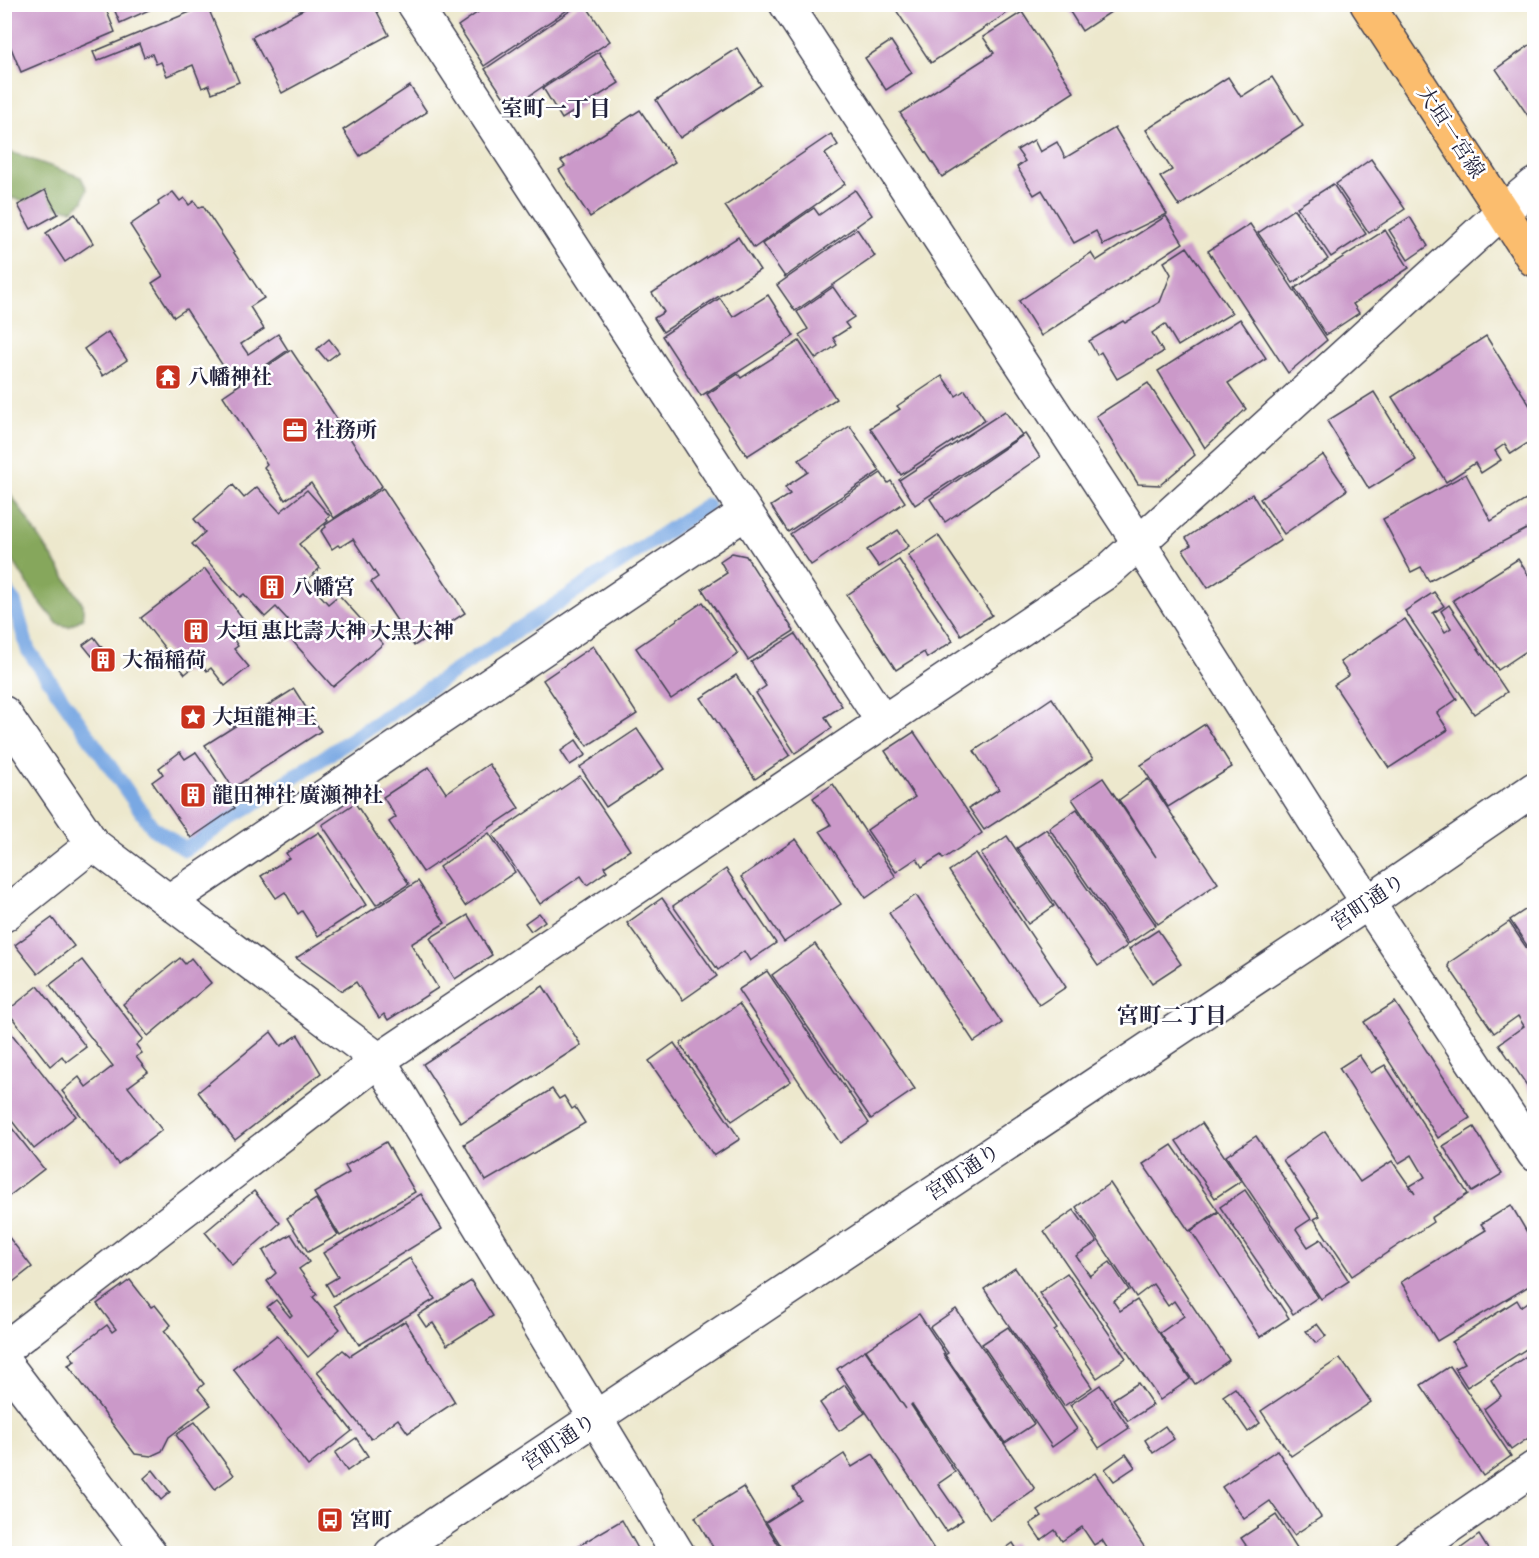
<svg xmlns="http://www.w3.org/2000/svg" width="1539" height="1558" viewBox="0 0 1539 1558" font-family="'Libre Bodoni','Noto Serif JP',serif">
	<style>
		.forest { fill: #86a75c; stroke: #54644c; stroke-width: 1.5 }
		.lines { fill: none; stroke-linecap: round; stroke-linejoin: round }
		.stream { stroke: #79a8e3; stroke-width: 15 }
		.building { fill: #cb99c9 }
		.minor-casing { stroke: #404051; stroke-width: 36 }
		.major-casing { stroke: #404051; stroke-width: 36 }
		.minor { stroke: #fff; stroke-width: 33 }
		.major { stroke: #fbbd6e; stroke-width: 33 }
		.labels { text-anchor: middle; stroke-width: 5; stroke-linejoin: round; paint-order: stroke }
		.street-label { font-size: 21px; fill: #22223b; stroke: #fff }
		.poi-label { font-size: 21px; font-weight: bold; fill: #22223b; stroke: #fff; text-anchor: start }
		.neighbourhood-label { font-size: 22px; font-weight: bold; fill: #22223b; stroke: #fff }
	</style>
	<rect width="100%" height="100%" fill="#fff"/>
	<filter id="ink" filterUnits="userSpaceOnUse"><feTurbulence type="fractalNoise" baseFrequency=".0167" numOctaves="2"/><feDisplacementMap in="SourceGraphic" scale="12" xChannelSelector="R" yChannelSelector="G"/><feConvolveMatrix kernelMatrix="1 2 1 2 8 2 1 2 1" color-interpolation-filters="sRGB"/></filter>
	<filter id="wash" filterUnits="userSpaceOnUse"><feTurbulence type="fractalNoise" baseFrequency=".008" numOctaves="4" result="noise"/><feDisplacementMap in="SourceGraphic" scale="24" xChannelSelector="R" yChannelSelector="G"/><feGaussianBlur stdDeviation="1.35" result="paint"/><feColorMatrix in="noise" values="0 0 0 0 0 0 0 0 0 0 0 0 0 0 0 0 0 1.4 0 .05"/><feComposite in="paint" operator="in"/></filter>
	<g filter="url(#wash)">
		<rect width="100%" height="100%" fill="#ede8cd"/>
		<!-- forest -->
		<g class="forest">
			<path d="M5,150L81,177L87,189L83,201L72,210L5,197Z"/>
			<path d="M4,484L83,604V618L69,627L58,624L38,600L5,548Z"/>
		</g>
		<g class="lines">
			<!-- stream -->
			<path class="stream" d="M4,588L14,602L28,650L153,828L185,849L707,505"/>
		</g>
		<g id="blocks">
			<!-- building -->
			<g class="building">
				<path d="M4,4H104L115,32L21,72L4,31Z"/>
				<path d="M112,4H157L158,6L120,23Z"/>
				<path d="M313,4H373L389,35L282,93L252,37Z"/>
				<path d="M445,4H467L451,14Z"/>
				<path d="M490,4H576L484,66L458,26Z"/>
				<path d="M580,4H585L610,41L511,108L485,69Z"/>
				<path d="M898,4H1021L931,63L894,7Z"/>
				<path d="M1065,4H1123L1082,31Z"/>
				<path d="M207,5L239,82L212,93L209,85L202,88L193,65L167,76L161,62L156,64L152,54L144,57L139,44L97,61L93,52Z"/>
				<path d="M1022,12L1074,92L942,177L900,113L994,53L983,37Z"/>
				<path d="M891,41L912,73L886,90L865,58Z"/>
				<path d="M1534,42V122L1533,123L1496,69Z"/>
				<path d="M737,48L761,85L680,138L656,100Z"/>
				<path d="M599,52L619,83L562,119L543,88Z"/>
				<path d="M1228,77L1241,97L1272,77L1303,126L1179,206L1160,177L1172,170L1146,130Z"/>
				<path d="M410,86L427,112L360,156L343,130Z"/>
				<path d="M640,110L675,162L590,217L559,170L565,166L561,161Z"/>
				<path d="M1115,128L1167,214L1103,245L1096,231L1074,243L1042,190L1034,195L1017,167L1025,161L1017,150L1034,140L1040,152L1057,142L1065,158Z"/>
				<path d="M831,134L838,145L825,154L845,184L754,248L725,206Z"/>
				<path d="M1371,159L1405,209L1369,233L1336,184Z"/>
				<path d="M1333,184L1366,234L1331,257L1297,207Z"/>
				<path d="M45,190L58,214L31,229L18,205Z"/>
				<path d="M855,190L872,215L785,277L762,244L814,208L819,215Z"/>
				<path d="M173,192L180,201L184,198L189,205L194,201L199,208L203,206L264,298L250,307L264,329L241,344L248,354L278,334L288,350L236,386L186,309L174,317L152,283L163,276L130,225L159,205L158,202Z"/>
				<path d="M1294,209L1328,259L1293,283L1258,233Z"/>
				<path d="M75,214L93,243L65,262L46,233Z"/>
				<path d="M1166,216L1183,243L1041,336L1019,301L1091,253L1096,261Z"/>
				<path d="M1410,217L1428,246L1408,260L1389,230Z"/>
				<path d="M1250,224L1327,340L1288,373L1208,251Z"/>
				<path d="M857,229L875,256L795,311L777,285Z"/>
				<path d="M1385,230L1409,268L1353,304L1359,313L1326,335L1295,288Z"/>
				<path d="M738,237L760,270L663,332L654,318L664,312L652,293Z"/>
				<path d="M1187,247L1232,313L1178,346L1165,324L1152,333L1163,352L1117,379L1101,352L1097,355L1089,341L1123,321L1125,323L1160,302L1171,274L1164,262Z"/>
				<path d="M833,287L854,317L845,323L849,328L833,338L837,345L816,359L799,335L808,329L797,312Z"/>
				<path d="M768,295L794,336L701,396L662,336L720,298L733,317Z"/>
				<path d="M1240,319L1266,358L1228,383L1246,409L1205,448L1158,371Z"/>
				<path d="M108,332L127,360L103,376L84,349Z"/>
				<path d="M1486,336L1534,412V439L1511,454L1505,444L1495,451L1501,460L1481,473L1475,463L1446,482L1392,397Z"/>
				<path d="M329,339L339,352L327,361L317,349Z"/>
				<path d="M799,341L836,399L747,456L707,394L738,374L741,378Z"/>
				<path d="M291,350L382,486L334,518L311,483L285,500L264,467L267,464L223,396Z"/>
				<path d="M942,376L956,396L965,390L985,420L901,475L870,428L900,409L897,406Z"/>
				<path d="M1148,383L1195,455L1160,485L1138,484L1096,416Z"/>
				<path d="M1374,392L1416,460L1369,489L1327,421Z"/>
				<path d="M1005,411L1022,435L915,505L899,480Z"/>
				<path d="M850,426L880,471L788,532L771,506L790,494L785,487L808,472L799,460Z"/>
				<path d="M1025,434L1040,457L945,522L930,499Z"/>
				<path d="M1323,455L1347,490L1284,534L1260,499Z"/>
				<path d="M881,473L888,483L891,481L905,502L811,565L790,534Z"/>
				<path d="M1466,474L1491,521L1534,495V525L1429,581L1421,567L1411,572L1383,519Z"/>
				<path d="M233,485L244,498L257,487L280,512L307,490L330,516L326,519L328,521L299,544L320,568L307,580L328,604L339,595L383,644L333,687L290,638L298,631L276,607L265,617L244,594L240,597L192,544L205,532L194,519Z"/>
				<path d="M383,488L465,613L414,646L371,582L378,577L353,539L340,547L338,545L332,549L321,531L326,527L325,525Z"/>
				<path d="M1252,494L1281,540L1208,588L1183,550L1191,545L1186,538Z"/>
				<path d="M898,530L909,546L879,567L867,550Z"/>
				<path d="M938,535L992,615L961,635L908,555Z"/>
				<path d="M732,553L746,556L794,631L748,660L702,589L727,573L720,561Z"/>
				<path d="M1518,559L1534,584V646L1498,670L1453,600Z"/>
				<path d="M899,560L953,641L927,658L924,652L896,670L847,595Z"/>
				<path d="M205,569L248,625L232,637L238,646L234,649L249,667L225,686L211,668L207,671L200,662L185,674L141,618Z"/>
				<path d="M1434,592L1444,606L1433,613L1445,632L1451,628L1441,611L1449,605L1507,692L1474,714L1405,611Z"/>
				<path d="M703,602L738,654L671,699L636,648Z"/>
				<path d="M1405,619L1457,699L1437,713L1448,730L1389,768L1334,685L1349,675L1340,662Z"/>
				<path d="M795,634L842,706L825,717L832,728L795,753L756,693L766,686L751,662Z"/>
				<path d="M94,637L103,649L92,656L83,645Z"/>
				<path d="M593,646L637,714L587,746L543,680Z"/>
				<path d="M105,652L111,661L102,668L95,659Z"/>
				<path d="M736,675L790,755L755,779L701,698Z"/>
				<path d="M294,689L321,731L233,788L205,745Z"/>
				<path d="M1052,698L1093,759L984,830L969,808L999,789L974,751Z"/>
				<path d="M1205,724L1232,767L1168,807L1141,765Z"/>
				<path d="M637,729L664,769L606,807L580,767Z"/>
				<path d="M914,732L982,833L943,859L941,855L922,867L917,858L896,872L867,830L915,797L885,751Z"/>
				<path d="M576,740L586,755L570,765L561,751Z"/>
				<path d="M180,752L185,759L196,752L235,808L191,838L152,782L163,774L159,768Z"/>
				<path d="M489,764L519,808L423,872L389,822L396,817L383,797L429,767L446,793Z"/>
				<path d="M580,776L630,850L604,867L607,871L587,885L581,876L540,904L493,835Z"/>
				<path d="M1103,778L1156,857L1119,800L1148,779L1218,883L1158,924L1072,799Z"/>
				<path d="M833,784L896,877L866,898L820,831L831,825L813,798Z"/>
				<path d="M355,803L409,884L376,905L322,825Z"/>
				<path d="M1077,809L1156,925L1128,944L1049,828Z"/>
				<path d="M1046,829L1127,946L1098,966L1017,848Z"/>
				<path d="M319,832L366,905L318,936L302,911L298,914L285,892L276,898L261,876L289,858L286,853Z"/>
				<path d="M489,833L515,872L465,906L439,867Z"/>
				<path d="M1007,836L1054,906L1028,924L981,854Z"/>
				<path d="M796,839L841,904L784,942L741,877Z"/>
				<path d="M976,853L1066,987L1039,1005L949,871Z"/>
				<path d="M726,869L776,943L750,961L744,951L718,970L673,906Z"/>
				<path d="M418,881L445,923L411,944L438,988L388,1020L384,1014L379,1018L356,982L342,991L296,958Z"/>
				<path d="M916,895L1002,1023L974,1042L889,913Z"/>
				<path d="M662,898L717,976L683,1000L627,923Z"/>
				<path d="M1534,904V956L1510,920Z"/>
				<path d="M539,913L545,921L531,931L525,923Z"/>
				<path d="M468,915L492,955L455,979L430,938Z"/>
				<path d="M52,918L74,946L38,974L15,945Z"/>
				<path d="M1509,922L1534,959V1096L1499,1044L1524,1026L1518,1016L1494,1033L1448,966L1450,962Z"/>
				<path d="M1158,930L1181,964L1152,983L1129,949Z"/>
				<path d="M815,944L915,1089L871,1119L772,975Z"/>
				<path d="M180,958L185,964L191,958L211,983L148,1036L123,1004Z"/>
				<path d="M82,960L143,1039L136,1045L142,1053L136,1057L148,1072L128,1087L162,1130L118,1164L62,1091L79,1077L86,1087L113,1066L50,985Z"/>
				<path d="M767,971L869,1123L840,1143L738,990Z"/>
				<path d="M38,986L86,1047L66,1062L62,1056L50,1066L7,1011Z"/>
				<path d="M543,986L581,1045L461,1123L423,1064Z"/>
				<path d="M1395,1002L1470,1118L1438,1138L1364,1022Z"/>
				<path d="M739,1004L791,1081L732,1121L680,1044Z"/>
				<path d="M4,1024L76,1116L34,1149L4,1111Z"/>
				<path d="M271,1032L281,1046L298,1035L321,1073L235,1140L198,1092Z"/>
				<path d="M674,1043L740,1139L714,1156L649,1061Z"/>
				<path d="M1359,1055L1371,1073L1385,1065L1468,1194L1431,1218L1433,1222L1352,1276L1314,1219L1320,1216L1283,1160L1325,1131L1360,1182L1392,1161L1415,1194L1410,1186L1425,1177L1412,1155L1399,1163L1339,1068Z"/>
				<path d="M552,1089L559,1099L564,1096L572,1109L575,1107L585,1123L486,1181L464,1144Z"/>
				<path d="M4,1118L44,1169L4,1200Z"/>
				<path d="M1202,1123L1241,1181L1215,1198L1176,1141Z"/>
				<path d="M1474,1127L1502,1174L1472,1192L1443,1146Z"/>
				<path d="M1256,1136L1311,1219L1296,1229L1308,1247L1321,1239L1349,1281L1321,1299L1226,1156Z"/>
				<path d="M386,1142L415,1192L340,1236L314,1193L349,1173L345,1166Z"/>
				<path d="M1172,1145L1218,1211L1189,1231L1143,1164Z"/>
				<path d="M1110,1183L1229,1360L1195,1384L1160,1333L1184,1316L1174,1301L1168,1306L1153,1284L1136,1297L1076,1207Z"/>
				<path d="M1245,1190L1318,1297L1293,1314L1220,1207Z"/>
				<path d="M254,1191L280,1223L232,1265L205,1232Z"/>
				<path d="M421,1194L442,1229L333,1296L326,1284L338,1277L323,1253Z"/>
				<path d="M316,1199L338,1235L308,1252L287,1218Z"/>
				<path d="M1511,1205L1534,1244V1283L1437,1341L1401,1282L1486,1230L1481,1224Z"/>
				<path d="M1074,1210L1097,1242L1076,1256L1090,1276L1110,1262L1129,1290L1113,1301L1120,1311L1137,1300L1190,1379L1160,1400L1044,1231Z"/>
				<path d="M1219,1212L1289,1318L1260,1337L1191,1231Z"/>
				<path d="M4,1231L32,1267L4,1289Z"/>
				<path d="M291,1234L309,1262L299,1269L317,1294L313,1297L340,1329L308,1357L267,1307L276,1300L290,1317L292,1315L267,1281L276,1273L263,1251Z"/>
				<path d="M410,1258L435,1299L359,1345L334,1305Z"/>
				<path d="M1015,1268L1057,1329L1054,1331L1092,1387L1064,1406L984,1289Z"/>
				<path d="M1067,1273L1126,1358L1097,1378L1039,1293Z"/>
				<path d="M130,1280L151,1307L155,1305L171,1325L164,1331L204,1384L198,1389L211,1405L169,1437L162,1451L151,1456L135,1454L68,1365L75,1361L69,1354L107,1325L112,1332L116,1329L97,1304Z"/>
				<path d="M471,1281L493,1316L447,1345L433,1323L426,1327L418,1315Z"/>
				<path d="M1534,1298V1344L1467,1387L1455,1368L1465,1363L1452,1342L1517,1300L1521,1307Z"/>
				<path d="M956,1309L1034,1424L1005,1443L945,1355L948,1353L930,1327Z"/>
				<path d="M919,1314L945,1353L943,1354L1035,1489L990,1520L912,1404L911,1405L955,1472L938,1484L963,1520L946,1531L837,1369L865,1350L906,1409L866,1350Z"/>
				<path d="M405,1321L455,1402L408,1433L398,1419L371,1439L317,1372L343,1350L350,1356Z"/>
				<path d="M1317,1324L1326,1336L1316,1343L1306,1331Z"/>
				<path d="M1008,1327L1077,1429L1052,1447L982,1344Z"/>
				<path d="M277,1335L352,1431L308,1466L233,1369Z"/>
				<path d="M1534,1351V1434L1511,1450L1484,1409L1501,1396L1491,1380Z"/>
				<path d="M1340,1358L1371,1402L1291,1456L1261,1411Z"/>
				<path d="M1450,1366L1511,1456L1483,1476L1421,1385Z"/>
				<path d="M1138,1383L1153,1405L1128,1421L1113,1399Z"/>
				<path d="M845,1385L865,1413L839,1431L820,1403Z"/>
				<path d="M1100,1385L1129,1428L1099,1448L1070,1405Z"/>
				<path d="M1235,1388L1260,1423L1248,1432L1223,1396Z"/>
				<path d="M195,1422L234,1475L215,1489L176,1435Z"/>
				<path d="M1165,1426L1174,1439L1153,1453L1145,1440Z"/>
				<path d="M356,1438L368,1456L347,1471L335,1453Z"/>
				<path d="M1277,1450L1321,1517L1294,1535L1270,1501L1244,1519L1222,1487Z"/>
				<path d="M844,1454L852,1467L873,1454L937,1554H786L766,1522L801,1500L793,1488Z"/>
				<path d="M1126,1454L1135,1467L1114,1481L1105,1469Z"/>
				<path d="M153,1470L170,1492L161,1500L144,1478Z"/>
				<path d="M1095,1473L1149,1554H1111L1102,1540L1094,1545L1082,1527L1062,1541L1055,1530L1041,1540L1030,1524L1042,1516L1038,1511Z"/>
				<path d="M743,1487L784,1554H717L695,1517Z"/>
				<path d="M1276,1515L1301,1554H1252L1241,1538Z"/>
				<path d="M622,1520L641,1554H564Z"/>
				<path d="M1479,1535L1491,1554H1453Z"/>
				<path d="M1013,1543L1020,1554H998Z"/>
				<path d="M13,1545L20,1554H4V1552Z"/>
			</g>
		</g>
	</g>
	<g filter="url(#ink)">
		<use href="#blocks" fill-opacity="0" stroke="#404051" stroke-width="1.5"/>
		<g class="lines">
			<defs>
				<g id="minor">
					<path d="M414,4L883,722"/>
					<path d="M786,4L1139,543L1326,839L1534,1154"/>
					<path d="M4,713L93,844L379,1060L678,1554"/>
					<path d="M169,901L745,513"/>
					<path d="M4,915L93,844"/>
					<path d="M4,1349L379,1060L1108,571L1503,211L1534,185"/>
					<path d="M4,1362L150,1554"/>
					<path d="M391,1554L1369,902L1534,789"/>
					<path d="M1409,1554L1534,1468"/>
				</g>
				<path id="major" d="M1367,4L1534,260"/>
			</defs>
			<!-- minor casing -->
			<use href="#minor" class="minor-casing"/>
			<!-- major casing -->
			<use href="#major" class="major-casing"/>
			<!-- minor -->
			<use href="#minor" class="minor"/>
			<!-- major -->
			<use href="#major" class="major"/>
		</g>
	</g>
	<!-- icons -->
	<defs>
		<symbol id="temple-square" viewBox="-11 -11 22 22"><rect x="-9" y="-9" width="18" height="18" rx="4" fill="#c8321e" stroke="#fff"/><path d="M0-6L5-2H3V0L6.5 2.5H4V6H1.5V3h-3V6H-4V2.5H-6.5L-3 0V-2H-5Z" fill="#fff"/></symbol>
		<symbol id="office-square" viewBox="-11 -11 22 22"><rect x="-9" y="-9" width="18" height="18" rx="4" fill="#c8321e" stroke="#fff"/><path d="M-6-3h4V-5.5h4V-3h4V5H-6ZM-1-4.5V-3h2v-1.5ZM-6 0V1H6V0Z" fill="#fff"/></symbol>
		<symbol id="building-square" viewBox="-11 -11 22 22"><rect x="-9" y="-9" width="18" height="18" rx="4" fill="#c8321e" stroke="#fff"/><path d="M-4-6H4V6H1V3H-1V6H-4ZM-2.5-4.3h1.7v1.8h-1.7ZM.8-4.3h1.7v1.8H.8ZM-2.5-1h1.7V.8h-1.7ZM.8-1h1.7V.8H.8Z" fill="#fff"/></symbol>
		<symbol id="sight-square" viewBox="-11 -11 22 22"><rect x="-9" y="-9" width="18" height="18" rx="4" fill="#c8321e" stroke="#fff"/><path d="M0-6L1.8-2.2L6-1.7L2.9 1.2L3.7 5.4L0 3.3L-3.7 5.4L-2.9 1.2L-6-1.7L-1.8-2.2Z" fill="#fff"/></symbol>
		<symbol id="bus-square" viewBox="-11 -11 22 22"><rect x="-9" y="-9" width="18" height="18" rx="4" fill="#c8321e" stroke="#fff"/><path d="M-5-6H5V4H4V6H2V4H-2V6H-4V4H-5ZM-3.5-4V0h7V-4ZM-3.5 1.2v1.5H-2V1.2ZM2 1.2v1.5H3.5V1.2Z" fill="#fff"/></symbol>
	</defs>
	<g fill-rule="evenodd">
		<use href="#temple-square" x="153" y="362" width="30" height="30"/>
		<use href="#office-square" x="280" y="415" width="30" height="30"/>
		<use href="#building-square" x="257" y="572" width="30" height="30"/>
		<use href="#building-square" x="181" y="616" width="30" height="30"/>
		<use href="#building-square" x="88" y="645" width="30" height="30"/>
		<use href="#sight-square" x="178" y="702" width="30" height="30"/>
		<use href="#building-square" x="178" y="780" width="30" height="30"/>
		<use href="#bus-square" x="315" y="1505" width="30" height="30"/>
	</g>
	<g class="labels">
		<!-- street labels -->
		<g class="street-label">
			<text transform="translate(1451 132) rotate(57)" y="7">大垣一宮線</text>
			<text transform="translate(1368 902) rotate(-34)" y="7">宮町通り</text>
			<text transform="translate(963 1172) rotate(-34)" y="7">宮町通り</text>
			<text transform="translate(559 1442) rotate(-34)" y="7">宮町通り</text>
		</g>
		<!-- poi labels -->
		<g class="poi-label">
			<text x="188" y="384">八幡神社</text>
			<text x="314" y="437">社務所</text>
			<text x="292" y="594">八幡宮</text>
			<text x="216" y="638">大垣 惠比壽大神 大黒大神</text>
			<text x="122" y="667">大福稲荷</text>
			<text x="212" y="724">大垣龍神王</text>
			<text x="212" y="802">龍田神社 廣瀬神社</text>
			<text x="350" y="1527">宮町</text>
		</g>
		<!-- neighbourhood labels -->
		<g class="neighbourhood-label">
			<text x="556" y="116">室町一丁目</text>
			<text x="1172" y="1023">宮町二丁目</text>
		</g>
	</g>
	<!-- margin -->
	<rect width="1539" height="1558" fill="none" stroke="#fff" stroke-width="24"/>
</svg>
